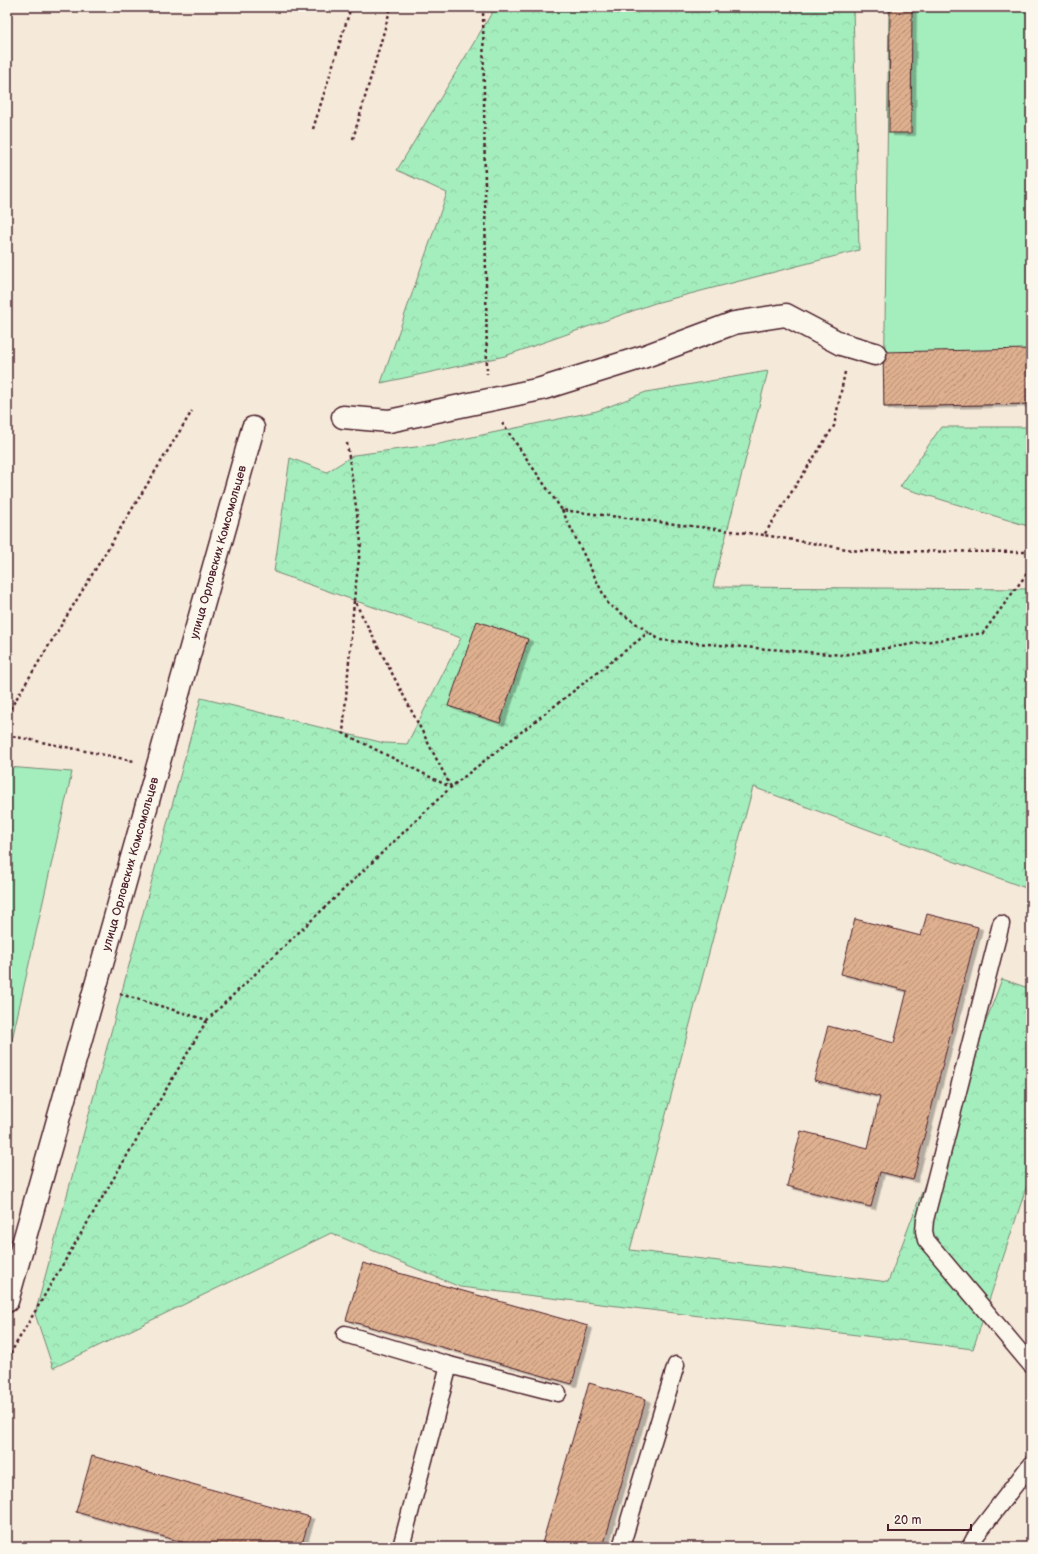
<svg xmlns="http://www.w3.org/2000/svg" width="1038" height="1554" viewBox="0 0 1038 1554" font-family="'Balsamiq Sans',sans-serif">
	<style>
		.grass { fill: #a4eebd; stroke: #778674 }
		.forest { fill: url(#forest-crowns); stroke: #778674 }
		.building { fill: url(#building-hatch); stroke: #4a1f2b; filter: url(#shadow) }
		.lines { fill: none; stroke-linecap: round; stroke-linejoin: round }
		.service-casing { stroke: #4a1f2b; stroke-width: 19 }
		.pedestrian-casing { stroke: #4a1f2b; stroke-width: 25 }
		.path { stroke: #4a1f2b; stroke-width: 2.5; stroke-dasharray: 3 3; stroke-linecap: butt }
		.service { stroke: #fbf7ec; stroke-width: 16 }
		.pedestrian { stroke: #fbf7ec; stroke-width: 22 }
		.labels { text-anchor: middle; stroke-width: 3; stroke-linejoin: round; paint-order: stroke }
		.street-label { font-size: 12px; fill: #4a1f2b; stroke: #fbf7ec }
	</style>
	<defs>
		<pattern id="forest-crowns" width="20" height="18" patternUnits="userSpaceOnUse"><rect width="20" height="18" fill="#a4eebd"/><path d="M2 6a3 3 0 1 1 6 0M12 15a3 3 0 1 1 6 0" fill="none" stroke="#8fcca3"/></pattern>
		<pattern id="building-hatch" width="6" height="6" patternUnits="userSpaceOnUse"><rect width="6" height="6" fill="#deb08f"/><path d="M-1 1l2-2M0 6l6-6M5 7l2-2" fill="none" stroke="#b68f75"/></pattern>
		<filter id="shadow"><feDropShadow dx="4.5" dy="2.5" stdDeviation="0" flood-color="#0004"/></filter>
	</defs>
	<rect width="100%" height="100%" fill="#f5e9d9"/>
	<filter id="ink" filterUnits="userSpaceOnUse"><feTurbulence type="fractalNoise" baseFrequency=".025" numOctaves="2"/><feDisplacementMap in="SourceGraphic" scale="8" xChannelSelector="R" yChannelSelector="G"/><feConvolveMatrix kernelMatrix="1 2 1 2 8 2 1 2 1" color-interpolation-filters="sRGB"/></filter>
	<g filter="url(#ink)">
		<!-- grass -->
		<g class="grass">
			<path d="M889,7H1031V404L884,407Z"/>
			<path d="M7,767L72,772L7,1062Z"/>
		</g>
		<!-- forest -->
		<g class="forest">
			<path d="M522,7H853L859,250L655,303L505,356L381,383L447,193L397,170L493,11Z"/>
			<path d="M768,371L713,587L1031,589V890L753,787L630,1250L888,1282L1002,979L1031,989V1173L973,1349L460,1287L331,1233L53,1368L35,1314L201,698L384,743L407,744L461,638L274,572L290,458L327,472L354,455L439,444L597,411L646,392Z"/>
			<path d="M941,427H1031V527L900,487Z"/>
		</g>
		<!-- building -->
		<g class="building">
			<path d="M890,7H912L911,133H889Z"/>
			<path d="M1031,349V404L884,407L883,352Z"/>
			<path d="M477,621L528,639L500,723L448,706Z"/>
			<path d="M927,914L978,927L913,1180L880,1172L871,1207L787,1186L801,1131L868,1148L880,1097L814,1080L828,1026L894,1043L907,991L841,974L855,919L921,936Z"/>
			<path d="M363,1263L588,1326L572,1384L346,1320Z"/>
			<path d="M589,1383L646,1399L603,1547H541Z"/>
			<path d="M92,1456L310,1517L301,1547H200L76,1512Z"/>
		</g>
		<g class="lines">
			<defs>
				<g id="service">
					<path d="M1001,924L925,1220L924,1231L926,1240L1031,1365"/>
					<path d="M345,1334L449,1365L558,1393"/>
					<path d="M401,1547L449,1365"/>
					<path d="M621,1547L676,1365"/>
					<path d="M970,1547L977,1534L1031,1464"/>
				</g>
				<g id="pedestrian">
					<path d="M343,417L389,421L541,389L643,357L734,323L786,315L841,344L875,354"/>
					<path id="s1" d="M7,1301L253,428"/>
				</g>
			</defs>
			<!-- service casing -->
			<use href="#service" class="service-casing"/>
			<!-- pedestrian casing -->
			<use href="#pedestrian" class="pedestrian-casing"/>
			<!-- path -->
			<g class="path">
				<path d="M483,7L487,374"/>
				<path d="M313,129L351,7"/>
				<path d="M353,139L391,7"/>
				<path d="M845,372L834,426L764,535L859,551L1031,552"/>
				<path d="M502,423L562,510L764,535"/>
				<path d="M347,443L361,542L354,600L451,787"/>
				<path d="M562,510L608,604L660,640L842,655L983,633L1031,568"/>
				<path d="M354,601L343,733L450,787"/>
				<path d="M7,714L192,411"/>
				<path d="M7,735L134,761"/>
				<path d="M120,994L207,1020L451,787L649,632"/>
				<path d="M7,1359L207,1020"/>
			</g>
			<!-- service -->
			<use href="#service" class="service"/>
			<!-- pedestrian -->
			<use href="#pedestrian" class="pedestrian"/>
		</g>
	</g>
	<g class="labels">
		<!-- street labels -->
		<g class="street-label">
			<text dy="4" stroke="none"><textPath href="#s1" startOffset="778">улица Орловских Комсомольцев</textPath></text>
			<text dy="4" stroke="none"><textPath href="#s1" startOffset="454">улица Орловских Комсомольцев</textPath></text>
		</g>
	</g>
	<!-- margin -->
	<rect width="1038" height="1554" fill="none" stroke="#fbf7ec" stroke-width="24"/>
	<rect x="12" y="12" width="1014" height="1530" fill="none" stroke="#4a1f2b" stroke-width="1.5" filter="url(#ink)"/>
	<!-- scale -->
	<path d="M888 1524v6h83v-6" fill="none" stroke="#4a1f2b" stroke-width="2"/>
	<text x="894" y="1524" font-size="12" fill="#4a1f2b" stroke="#fbf7ec" stroke-width="3" paint-order="stroke">20 m</text>
</svg>
